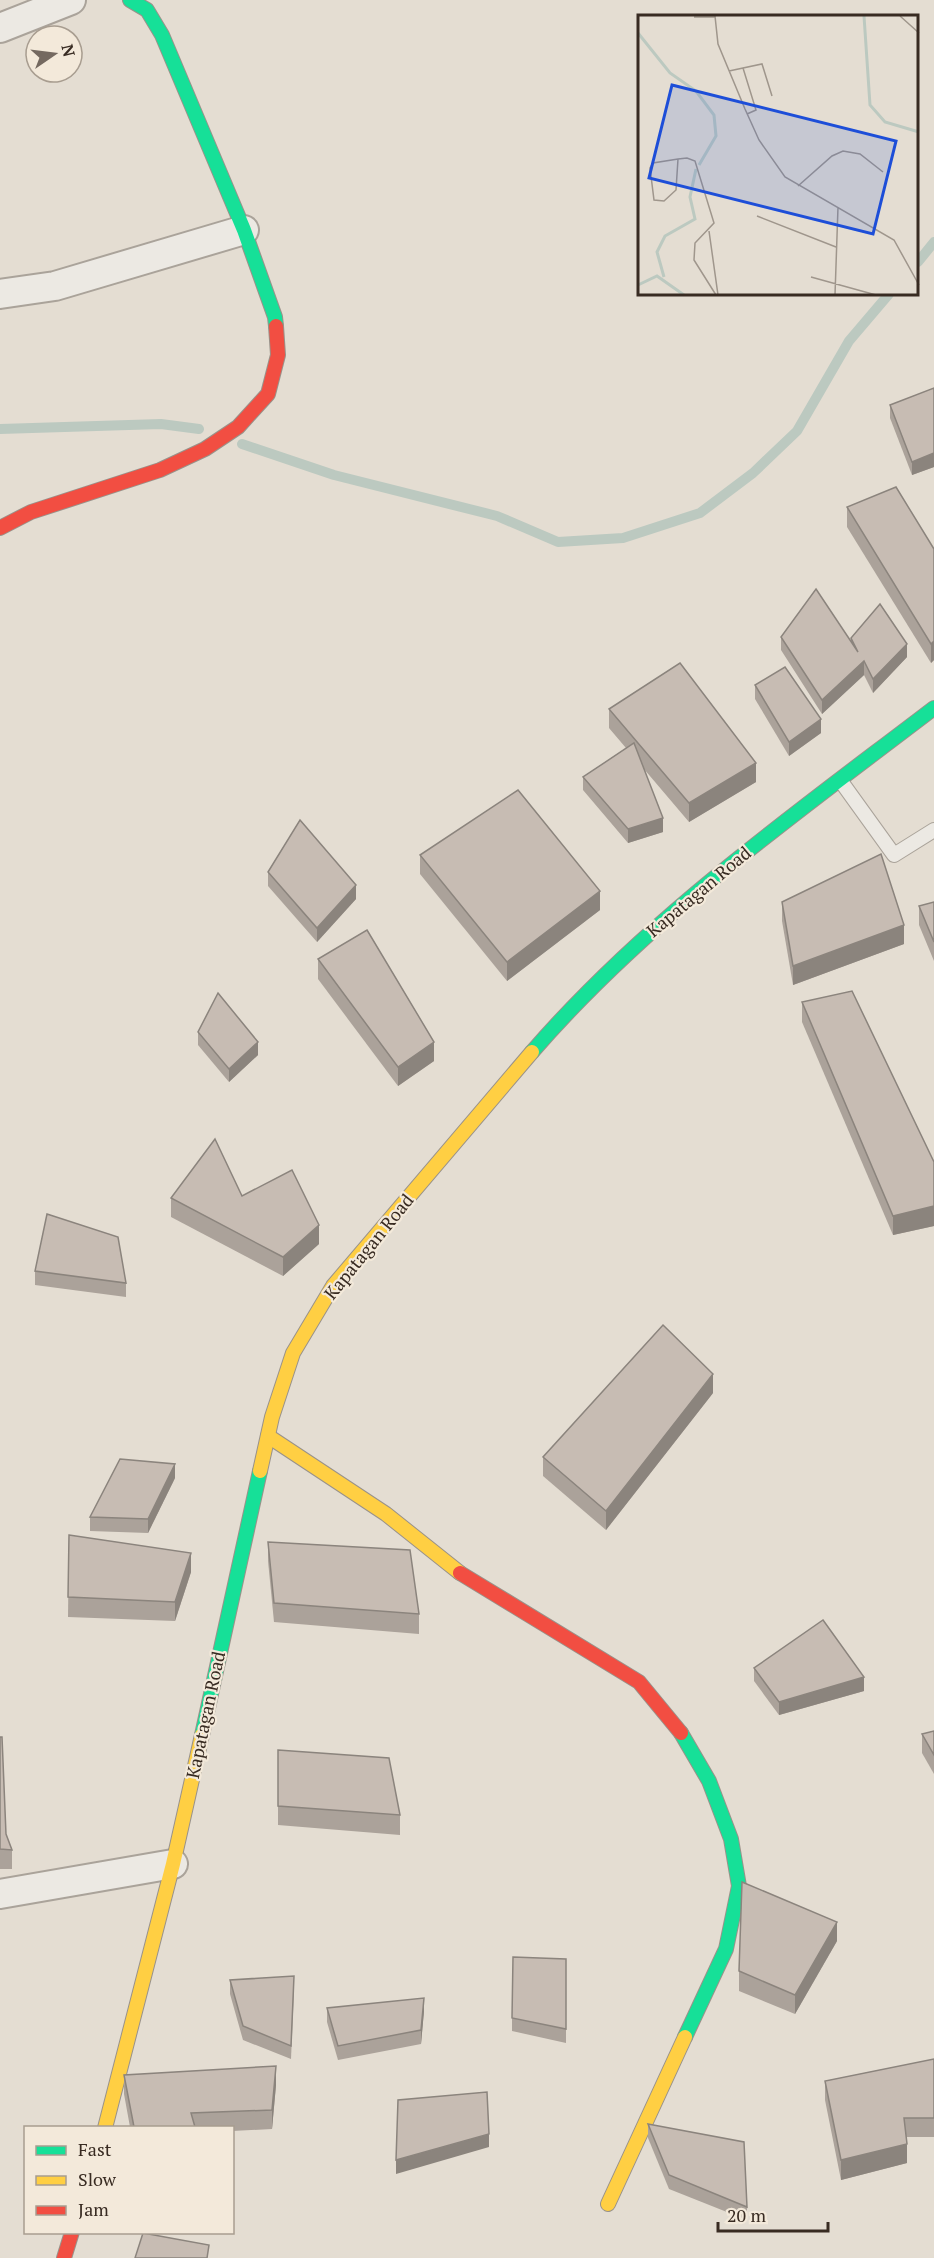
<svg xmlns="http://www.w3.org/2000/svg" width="934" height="2258" viewBox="0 0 934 2258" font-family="'PT Serif',serif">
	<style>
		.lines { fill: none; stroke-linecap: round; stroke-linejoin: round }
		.stream { stroke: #bcc9c0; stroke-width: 10 }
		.lane-casing { stroke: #aaa39a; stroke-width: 16 }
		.street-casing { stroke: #aaa39a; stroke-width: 32 }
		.fast-casing { stroke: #99928a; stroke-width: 16 }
		.slow-casing { stroke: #99928a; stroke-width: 16 }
		.jam-casing { stroke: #99928a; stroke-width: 16 }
		.lane { stroke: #ece9e3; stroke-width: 14 }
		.street { stroke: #ece9e3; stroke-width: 28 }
		.fast { stroke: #16e098; stroke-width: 14 }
		.slow { stroke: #ffcf43; stroke-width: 14 }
		.jam { stroke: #f24e42; stroke-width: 14 }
		.wall { fill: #aba29a }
		.shaded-wall { fill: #8b847d }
		.building { fill: #c7bcb3; stroke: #8b847d; stroke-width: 1.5 }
		.labels { text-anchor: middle; stroke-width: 4.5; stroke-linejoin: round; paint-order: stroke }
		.street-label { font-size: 18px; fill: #382b22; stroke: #f3e9da }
		.inset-river { fill: none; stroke: #bcc9c0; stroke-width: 3 }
		.inset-road { fill: none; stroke: #9f968c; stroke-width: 1.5 }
		.view { fill: #1d4ed8; fill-opacity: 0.15; stroke: #1d4ed8; stroke-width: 3 }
		.inset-edge { fill: none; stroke: #382b22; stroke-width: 3 }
	</style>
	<rect width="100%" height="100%" fill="#e4ddd2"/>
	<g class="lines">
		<!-- stream -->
		<g class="stream">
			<path d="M918,262L934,242"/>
			<path d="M0,429L161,424L199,429"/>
			<path d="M242,444L334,475L497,516L558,542L623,538L700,513L753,473L797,431L849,341L889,294"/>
		</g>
		<defs>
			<path id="lane" d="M840,780L894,855L934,830"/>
			<g id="street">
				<path d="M0,28L71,0"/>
				<path d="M0,294L55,286L244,230"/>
				<path d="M0,1894L173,1864"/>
			</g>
			<g id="fast">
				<path d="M130,0L147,10L162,35L244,230L275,317L276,326"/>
				<path d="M532,1052C648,918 794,815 934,708"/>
				<path d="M681,1733L709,1781L731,1839L739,1886L726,1949L685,2037"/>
				<path d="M202,1735L260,1471"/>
			</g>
			<g id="slow">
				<path d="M268,1436L386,1514L460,1573"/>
				<path d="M260,1471L272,1417L293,1353L333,1286L532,1052"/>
				<path d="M105,2128L173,1864L202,1735"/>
				<path d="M608,2204L685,2037"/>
			</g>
			<g id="jam">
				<path d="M0,528L31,512L160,470L205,449L238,427L268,394L278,355L276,326"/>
				<path d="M460,1573L639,1682L681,1733"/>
				<path d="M64,2258L72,2232"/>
			</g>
		</defs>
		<!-- lane casing -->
		<use href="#lane" class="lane-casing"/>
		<!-- street casing -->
		<use href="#street" class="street-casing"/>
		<!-- fast casing -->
		<use href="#fast" class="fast-casing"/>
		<!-- slow casing -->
		<use href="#slow" class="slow-casing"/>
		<!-- jam casing -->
		<use href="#jam" class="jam-casing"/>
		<!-- lane -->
		<use href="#lane" class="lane"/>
		<!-- street -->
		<use href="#street" class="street"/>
		<!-- fast -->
		<use href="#fast" class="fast"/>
		<!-- slow -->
		<use href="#slow" class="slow"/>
		<!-- jam -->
		<use href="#jam" class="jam"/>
	</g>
	<!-- wall -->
	<g class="wall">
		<path d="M934,388V467L912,475L890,418V405Z"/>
		<path d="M847,507L934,549V660L931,663L847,527Z"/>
		<path d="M781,637L851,642V638L907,657L873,693L864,675L822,714L781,650Z"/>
		<path d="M755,685L821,733L789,756L755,699Z"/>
		<path d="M609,709L756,782L689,822L644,769L663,832L628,843L583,790V777L626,748L609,728Z"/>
		<path d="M420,855L600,910L507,981L420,874Z"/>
		<path d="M268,872L356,899L317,942L268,886Z"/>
		<path d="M782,902L904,944L793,985L782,921Z"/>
		<path d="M934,902V961L919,925V906Z"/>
		<path d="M318,959L434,1061L398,1086L318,979Z"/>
		<path d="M802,1002L934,1162V1226L893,1235L802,1022Z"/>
		<path d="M198,1032L258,1055L229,1082L198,1045Z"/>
		<path d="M242,1196L319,1244L283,1276L171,1217V1198Z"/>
		<path d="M35,1271L126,1283V1297L35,1285Z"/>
		<path d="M713,1393L606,1530L543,1476V1457Z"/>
		<path d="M175,1478L148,1533L90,1531V1517Z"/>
		<path d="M69,1535L191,1572L175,1621L68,1617Z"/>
		<path d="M268,1542L419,1614V1634L274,1622L268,1561Z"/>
		<path d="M754,1668L864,1691L779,1715L754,1681Z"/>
		<path d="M934,1731V1774L922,1753V1734Z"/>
		<path d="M0,1737L6,1834L12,1850V1869H0Z"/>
		<path d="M278,1750L400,1815V1835L278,1825Z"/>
		<path d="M837,1941L795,2014L739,1991V1971Z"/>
		<path d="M230,1980L294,1990L291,2059L243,2040L230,1994Z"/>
		<path d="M327,2008L424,2011L421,2044L338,2060L327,2022Z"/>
		<path d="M512,2018L566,2029V2043L512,2031Z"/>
		<path d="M934,2059V2137H906L907,2163L841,2180L825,2100V2081Z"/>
		<path d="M124,2075L276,2085L272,2129L232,2131V2127H130L124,2094Z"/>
		<path d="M648,2124L747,2207V2220L669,2189L648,2138Z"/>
	</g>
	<!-- shaded-wall -->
	<g class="shaded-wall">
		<path d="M934,453V467L912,475V462Z"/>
		<path d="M934,641V660L931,663V644Z"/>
		<path d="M907,644V657L873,693V679Z"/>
		<path d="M864,661V675L822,714V700Z"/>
		<path d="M821,719V733L789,756V742Z"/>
		<path d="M756,763V782L689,822V803Z"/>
		<path d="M663,818V832L628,843V829Z"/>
		<path d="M356,885V899L317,942V928Z"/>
		<path d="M600,891V910L507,981V962Z"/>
		<path d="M904,925V944L793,985V966Z"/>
		<path d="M258,1042V1055L229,1082V1069Z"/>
		<path d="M434,1042V1061L398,1086V1067Z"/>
		<path d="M934,1206V1226L893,1235V1216Z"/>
		<path d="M319,1225V1244L283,1276V1257Z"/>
		<path d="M713,1374V1393L606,1530V1511Z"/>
		<path d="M175,1464V1478L148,1533V1519Z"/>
		<path d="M191,1553V1572L175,1621V1602Z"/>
		<path d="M864,1677V1691L779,1715V1702Z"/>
		<path d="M837,1922V1941L795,2014V1995Z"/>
		<path d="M424,1998V2011L421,2044V2030Z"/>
		<path d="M276,2066V2085L272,2129V2110Z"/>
		<path d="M489,2134V2147L396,2174V2160Z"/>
		<path d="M907,2144V2163L841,2180V2160Z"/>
	</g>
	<!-- building -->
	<g class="building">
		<path d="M934,388V453L912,462L890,405Z"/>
		<path d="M896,487L934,549V641L931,644L847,507Z"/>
		<path d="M816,589L858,652L851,638L880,604L907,644L873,679L864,661L822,700L781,637Z"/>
		<path d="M680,663L756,763L689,803L609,709Z"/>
		<path d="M785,667L821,719L789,742L755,685Z"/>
		<path d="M634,743L663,818L628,829L583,777Z"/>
		<path d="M518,790L600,891L507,962L420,855Z"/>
		<path d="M300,820L356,885L317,928L268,872Z"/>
		<path d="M881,854L904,925L793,966L782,902Z"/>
		<path d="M934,902V942L919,906Z"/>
		<path d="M367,930L434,1042L398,1067L318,959Z"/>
		<path d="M852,991L934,1162V1206L893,1216L802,1002Z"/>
		<path d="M218,993L258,1042L229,1069L198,1032Z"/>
		<path d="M215,1139L242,1196L292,1170L319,1225L283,1257L171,1198Z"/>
		<path d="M47,1214L118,1237L126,1283L35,1271Z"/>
		<path d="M663,1325L713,1374L606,1511L543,1457Z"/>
		<path d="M120,1459L175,1464L148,1519L90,1517Z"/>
		<path d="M69,1535L191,1553L175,1602L68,1597Z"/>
		<path d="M268,1542L410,1550L419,1614L274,1603Z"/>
		<path d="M823,1620L864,1677L779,1702L754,1668Z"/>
		<path d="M934,1731V1755L922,1734Z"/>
		<path d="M0,1737H2L6,1834L12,1850L0,1849Z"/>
		<path d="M278,1750L389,1758L400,1815L278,1806Z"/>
		<path d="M742,1882L837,1922L795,1995L739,1971Z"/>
		<path d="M513,1957L566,1959V2029L512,2018Z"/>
		<path d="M294,1976L291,2046L243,2026L230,1980Z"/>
		<path d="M424,1998L421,2030L338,2046L327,2008Z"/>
		<path d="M934,2059V2118H904L907,2144L841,2160L825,2081Z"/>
		<path d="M276,2066L272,2110L191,2113L195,2127H134L124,2075Z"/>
		<path d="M487,2092L489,2134L396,2160L398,2100Z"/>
		<path d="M648,2124L744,2142L747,2207L669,2175Z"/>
		<path d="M143,2233L209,2245L207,2258H135Z"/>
	</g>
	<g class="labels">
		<!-- street labels -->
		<g class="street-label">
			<text transform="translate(699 892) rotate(-40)" y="6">Kapatagan Road</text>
			<text transform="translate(369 1247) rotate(-51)" y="6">Kapatagan Road</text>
			<text transform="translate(206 1715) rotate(-78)" y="6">Kapatagan Road</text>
		</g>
	</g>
	<!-- overview -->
	<g transform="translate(638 15)">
		<rect width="280" height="280" fill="#e4ddd2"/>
		<path class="inset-river" d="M226,1L232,90L247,107L281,117M0,18L32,58L58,76L76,100L78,121L61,150M26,262L19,237L27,221L57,204L52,182L58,154M0,270L19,261L46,280"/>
		<path class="inset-road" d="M77,1L80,29L107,94L121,125L147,162L256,225L281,270M262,1L281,18M56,2H77M105,53L118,95L109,99M91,56L124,49L134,81M40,144L38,175L26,186L16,185L12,153L15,148L40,144L49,143L57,146L76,208L57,228L56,245L78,280M160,171L194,141L205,136L222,139L245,157M119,201L198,232M71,216L80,280M173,262L238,280M197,280L200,192"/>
		<path class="view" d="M34,70L258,126L235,219L11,163Z"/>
		<rect width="280" height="280" class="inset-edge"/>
	</g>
	<!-- legend -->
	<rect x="24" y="2126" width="210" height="108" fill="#f3e9da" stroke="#a89d90" stroke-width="1.5"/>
	<rect x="36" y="2146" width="30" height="9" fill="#16e098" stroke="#a89d90" stroke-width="1.5"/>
	<text x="78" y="2156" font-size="18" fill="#382b22">Fast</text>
	<rect x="36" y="2176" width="30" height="9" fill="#ffcf43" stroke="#a89d90" stroke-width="1.5"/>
	<text x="78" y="2186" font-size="18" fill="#382b22">Slow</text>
	<rect x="36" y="2206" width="30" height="9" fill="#f24e42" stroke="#a89d90" stroke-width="1.5"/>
	<text x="78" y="2216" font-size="18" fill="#382b22">Jam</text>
	<!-- north arrow -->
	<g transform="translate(54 54) rotate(76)"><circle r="28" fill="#f3e9da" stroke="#a89d90" stroke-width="1.5"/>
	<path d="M0-4.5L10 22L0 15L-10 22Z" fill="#746960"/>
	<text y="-9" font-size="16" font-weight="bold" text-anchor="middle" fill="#382b22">N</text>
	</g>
	<!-- scale -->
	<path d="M718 2222v9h110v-9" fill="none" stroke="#382b22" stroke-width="3"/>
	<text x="727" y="2222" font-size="18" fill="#382b22" stroke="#f3e9da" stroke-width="4.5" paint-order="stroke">20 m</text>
</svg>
